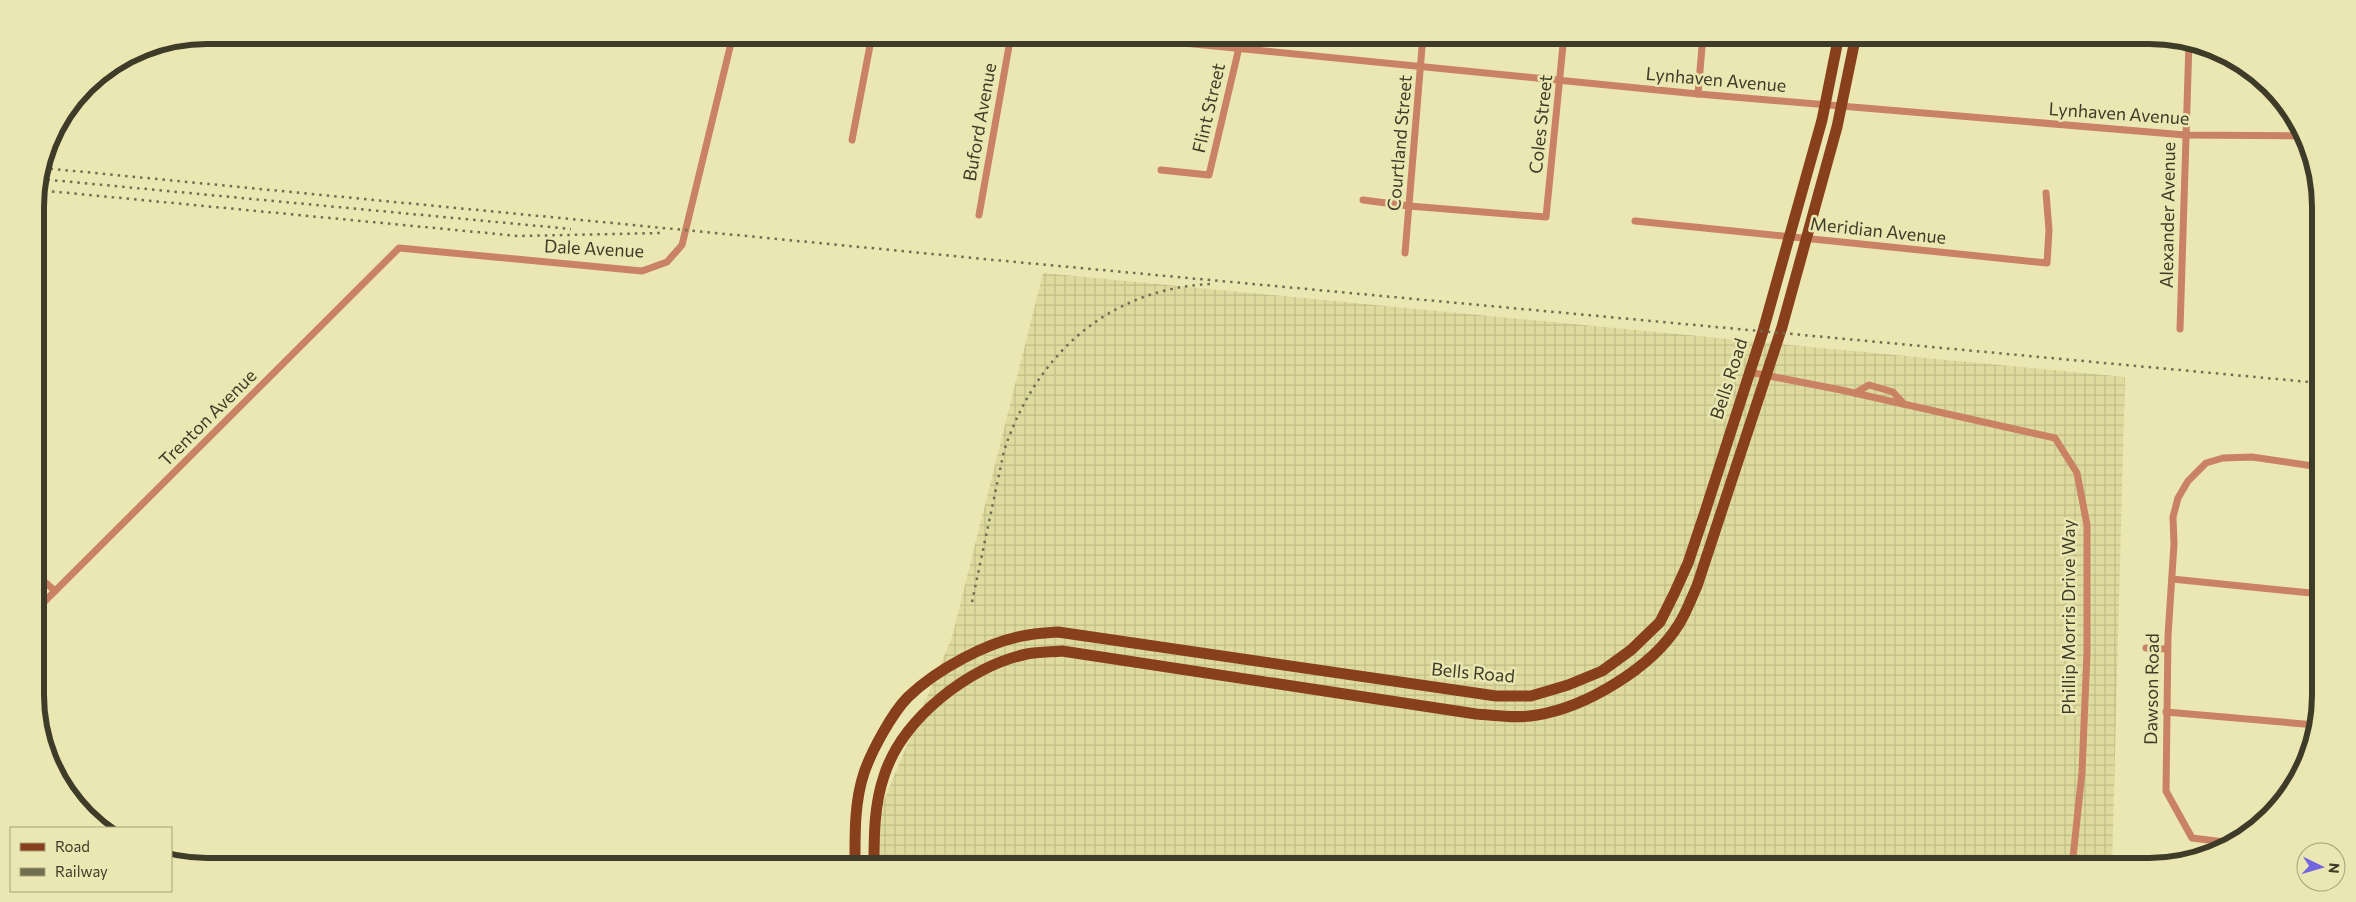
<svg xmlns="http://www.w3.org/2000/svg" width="2356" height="902" viewBox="0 0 2356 902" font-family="Commissioner,sans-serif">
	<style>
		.industrial { fill: url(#industrial-grid) }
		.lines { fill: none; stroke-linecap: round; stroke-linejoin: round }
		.street { stroke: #c98263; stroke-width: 7 }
		.primary { stroke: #883f1b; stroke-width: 11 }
		.rail { stroke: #706e50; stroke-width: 2.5; stroke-dasharray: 2.5 5; stroke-linecap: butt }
		.labels { text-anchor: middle; stroke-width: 5; stroke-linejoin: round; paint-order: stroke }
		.street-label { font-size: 18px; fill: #3e3c28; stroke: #ebe7b3 }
		.rim { fill: none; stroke: #3e3c28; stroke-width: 6 }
	</style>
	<defs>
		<pattern id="industrial-grid" width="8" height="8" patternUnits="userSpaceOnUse" patternTransform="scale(1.25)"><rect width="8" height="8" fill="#dfdb9f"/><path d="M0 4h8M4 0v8" fill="none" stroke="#c0bd89"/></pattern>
	</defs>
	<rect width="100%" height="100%" fill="#ebe7b3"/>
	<!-- industrial -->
	<g class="industrial">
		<path d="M1177,35H1236L1234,44L1177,38Z"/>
		<path d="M1043,273L2125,377L2112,867H880L879,812L952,637Z"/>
	</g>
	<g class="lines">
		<!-- street -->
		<g class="street">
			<path d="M1126,35L1174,42L1698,94L2185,135L2305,136"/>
			<path d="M1698,94L1703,35"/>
			<path d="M852,140L872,35"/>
			<path d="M1161,170L1209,175L1242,35"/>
			<path d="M1363,200L1409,206L1546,217L1564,35"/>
			<path d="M979,215L1011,35"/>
			<path d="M1635,221L2047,263L2049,230L2046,193"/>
			<path d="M1405,253L1423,35"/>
			<path d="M2180,329L2189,42"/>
			<path d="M1749,372L1841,390L2055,438L2077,473L2087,525V653L2082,772L2072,867"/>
			<path d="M1855,393L1869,385L1893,392L1904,404"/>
			<path d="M37,575L55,591"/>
			<path d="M2172,579L2321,594"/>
			<path d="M38,608L399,248L642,271L667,262L682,245L733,35"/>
			<path d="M2146,648L2167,649"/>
			<path d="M2166,712L2316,725"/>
			<path d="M2233,843L2192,838L2166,791L2168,636L2174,544L2173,517L2178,498L2188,481L2206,463L2223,458L2252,457L2320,467"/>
		</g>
		<!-- primary -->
		<g class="primary">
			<path d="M855,867C855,836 854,803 864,773C871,752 892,713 908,697C936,670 988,641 1028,635C1038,633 1048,633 1058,632L1496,696H1531L1568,685L1602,671L1631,650L1660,622L1674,594L1688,563L1705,512L1763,331L1822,120L1839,35"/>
			<path d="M874,867C874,836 874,805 884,776C902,719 969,666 1027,654C1038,652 1051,652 1062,651L1476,714C1495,715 1518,719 1537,715C1586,707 1652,668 1679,624C1686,613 1691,599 1697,586L1782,327L1837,127L1856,35"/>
		</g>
		<!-- rail -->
		<g class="rail">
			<path d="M43,168L1005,261L2320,383"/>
			<path d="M40,179L571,229"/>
			<path d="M37,190L518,236L662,233"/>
			<path d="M972,602L1004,451C1035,356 1107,289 1210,284"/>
		</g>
	</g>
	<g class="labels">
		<!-- street labels -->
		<g class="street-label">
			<text transform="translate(1716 80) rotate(5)" y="6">Lynhaven Avenue</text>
			<text transform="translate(1209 108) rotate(-77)" y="6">Flint Street</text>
			<text transform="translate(2119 114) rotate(4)" y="6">Lynhaven Avenue</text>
			<text transform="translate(980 122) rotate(-80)" y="6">Buford Avenue</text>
			<text transform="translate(1541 124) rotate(-84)" y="6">Coles Street</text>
			<text transform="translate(1400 143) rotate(-85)" y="6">Courtland Street</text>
			<text transform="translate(2168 215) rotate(-89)" y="6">Alexander Avenue</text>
			<text transform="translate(1878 231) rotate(6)" y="6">Meridian Avenue</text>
			<text transform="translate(594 249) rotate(3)" y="6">Dale Avenue</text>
			<text transform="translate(1729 379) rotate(-72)" y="6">Bells Road</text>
			<text transform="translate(208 418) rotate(-45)" y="6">Trenton Avenue</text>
			<text transform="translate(2069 617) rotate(-90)" y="6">Phillip Morris Drive Way</text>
			<text transform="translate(1473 673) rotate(5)" y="6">Bells Road</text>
			<text transform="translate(2152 689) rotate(-89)" y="6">Dawson Road</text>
		</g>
	</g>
	<!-- crop -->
	<path d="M0 0H2356V902H0ZM207 44H2149A163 163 0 0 1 2312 207V695A163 163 0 0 1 2149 858H207A163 163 0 0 1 44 695V207A163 163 0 0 1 207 44Z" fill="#ebe7b3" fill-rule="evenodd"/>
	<path class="rim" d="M207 44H2149A163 163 0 0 1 2312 207V695A163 163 0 0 1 2149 858H207A163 163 0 0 1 44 695V207A163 163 0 0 1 207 44Z"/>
	<!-- legend -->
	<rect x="10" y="827" width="162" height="65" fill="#ebe7b3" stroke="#a6a37b"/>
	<rect x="20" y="843" width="25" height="8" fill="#883f1b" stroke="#a6a37b"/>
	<text x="55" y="852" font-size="15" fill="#3e3c28">Road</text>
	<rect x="20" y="868" width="25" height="8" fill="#706e50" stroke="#a6a37b"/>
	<text x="55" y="877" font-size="15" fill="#3e3c28">Railway</text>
	<!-- north arrow -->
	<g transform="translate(2321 867) rotate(95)"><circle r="24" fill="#ebe7b3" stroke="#a6a37b"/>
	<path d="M0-4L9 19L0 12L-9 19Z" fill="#7466e1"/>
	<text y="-8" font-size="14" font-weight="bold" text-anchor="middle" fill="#3e3c28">N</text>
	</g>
</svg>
